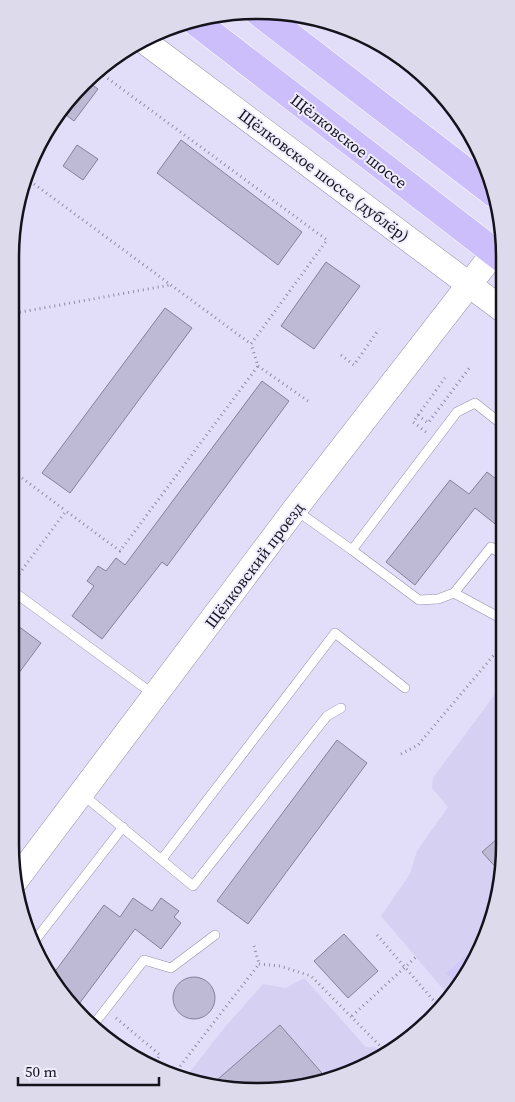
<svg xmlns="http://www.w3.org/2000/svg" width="515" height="1102" viewBox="0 0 515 1102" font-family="'Source Serif 4',serif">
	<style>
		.built { fill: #d6d0f3 }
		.green { fill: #d1c8fb }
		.building { fill: #beb9d4; stroke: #85819a }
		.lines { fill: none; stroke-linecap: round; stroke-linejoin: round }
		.lane-casing { stroke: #9490a9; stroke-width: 10 }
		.secondary-casing { stroke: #9490a9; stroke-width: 26 }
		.primary-casing { stroke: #fff; stroke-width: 29 }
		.path { stroke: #908da1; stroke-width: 3; stroke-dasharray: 1 4; stroke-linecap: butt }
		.lane { stroke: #fff; stroke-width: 9 }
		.secondary { stroke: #fff; stroke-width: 25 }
		.primary { stroke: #ccbdfb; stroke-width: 28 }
		.labels { text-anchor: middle; stroke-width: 4; stroke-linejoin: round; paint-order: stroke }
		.street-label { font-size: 16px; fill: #14121b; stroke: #efecfd }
		.rim { fill: none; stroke: #14121b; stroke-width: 2.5 }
	</style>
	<rect width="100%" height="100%" fill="#e2def9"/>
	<!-- built -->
	<g class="built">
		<path d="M504,682L505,845L486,939L450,997L381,916L410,874L417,851L448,807L432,788L433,778Z"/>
		<path d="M304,978L366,1047H376L383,1054L367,1066L290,1090L209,1087L185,1078L225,1027L263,984L286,988Z"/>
	</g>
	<!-- green -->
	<path class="green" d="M484,940L485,941L457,986L446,973Z"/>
	<!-- building -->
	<g class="building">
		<path d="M86,80L98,89L74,121L62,112L83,82Z"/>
		<path d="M181,140L302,232L278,265L157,173Z"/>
		<path d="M77,145L98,159L83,180L63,166Z"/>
		<path d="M326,262L360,286L314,349L281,326Z"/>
		<path d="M165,308L192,328L70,493L42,473Z"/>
		<path d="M262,381L289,401L167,566L162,562L102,639L72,616L94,586L87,581L98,566L106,571L116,558L125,565Z"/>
		<path d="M487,472L504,485V531L475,508L415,585L386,562L450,480L469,494Z"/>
		<path d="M10,620L41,643L10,685Z"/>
		<path d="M337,740L367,763L248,924L217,901Z"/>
		<path d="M505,832V845L500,872L482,852Z"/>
		<path d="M133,898L152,911L161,898L179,911L174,917L181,923L161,949L135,929L76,1008L61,995L51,977L104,905L120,917Z"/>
		<path d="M344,934L378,971L348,998L314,961Z"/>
		<circle cx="194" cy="998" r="21"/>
		<path d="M280,1025L327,1079L290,1090L209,1087Z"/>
	</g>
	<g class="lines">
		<defs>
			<g id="lane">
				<path d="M297,511L352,550L457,412L475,403L504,426"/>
				<path d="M352,550L419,600L438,599L454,593L491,547L504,557"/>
				<path d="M10,589L153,694"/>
				<path d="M454,593L504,620"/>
				<path d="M82,794L193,886L327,716L341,708"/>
				<path d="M162,859L335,633L405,688"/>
				<path d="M33,943L123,827"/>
				<path d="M94,1024L144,960L171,968L215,935"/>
			</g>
			<g id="secondary">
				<path d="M144,41L503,310"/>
				<path d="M16,880L295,509L503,241"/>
			</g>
			<g id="primary">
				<path d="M256,10L495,194"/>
				<path d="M196,22L503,259"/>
			</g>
		</defs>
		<!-- lane casing -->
		<use href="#lane" class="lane-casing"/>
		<!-- secondary casing -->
		<use href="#secondary" class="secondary-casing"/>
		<!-- primary casing -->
		<use href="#primary" class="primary-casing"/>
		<!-- path -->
		<g class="path">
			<path d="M26,178L251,344"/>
			<path d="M10,314L170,285"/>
			<path d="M341,355L354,365L379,329"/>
			<path d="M258,366L308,401"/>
			<path d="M418,415L428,423L470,367"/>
			<path d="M426,432L413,422L445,378"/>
			<path d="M10,469L66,511"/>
			<path d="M16,578L66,511L120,551L258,366L251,344L327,240L99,72"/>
			<path d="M401,754L418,745L504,643"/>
			<path d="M377,935L441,1009"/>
			<path d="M254,946L259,964"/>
			<path d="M259,964L280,966L311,976L386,1052"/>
			<path d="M352,1016L416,957"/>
			<path d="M116,1018L160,1055L156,1061L168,1072"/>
			<path d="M174,1074L259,964"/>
		</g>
		<!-- lane -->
		<use href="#lane" class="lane"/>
		<!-- secondary -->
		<use href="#secondary" class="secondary"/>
		<!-- primary -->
		<use href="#primary" class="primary"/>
	</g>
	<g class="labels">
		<!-- street labels -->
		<g class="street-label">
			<text transform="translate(349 141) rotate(38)" y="6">Щёлковское шоссе</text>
			<text transform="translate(324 175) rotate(37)" y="6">Щёлковское шоссе (дублёр)</text>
			<text transform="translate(254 565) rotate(-53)" y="6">Щёлковский проезд</text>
		</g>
	</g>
	<!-- crop -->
	<path d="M0 0H515V1102H0ZM257 19H258A238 238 0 0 1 496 257V845A238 238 0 0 1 258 1083H257A238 238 0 0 1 19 845V257A238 238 0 0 1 257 19Z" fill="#dddbeb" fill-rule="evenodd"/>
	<path class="rim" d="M257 19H258A238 238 0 0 1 496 257V845A238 238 0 0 1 258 1083H257A238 238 0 0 1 19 845V257A238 238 0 0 1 257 19Z"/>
	<!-- scale -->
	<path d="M18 1077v8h141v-8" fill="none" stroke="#14121b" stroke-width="2.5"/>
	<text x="25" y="1077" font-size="15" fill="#14121b" stroke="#efecfd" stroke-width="4" paint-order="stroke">50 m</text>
</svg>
